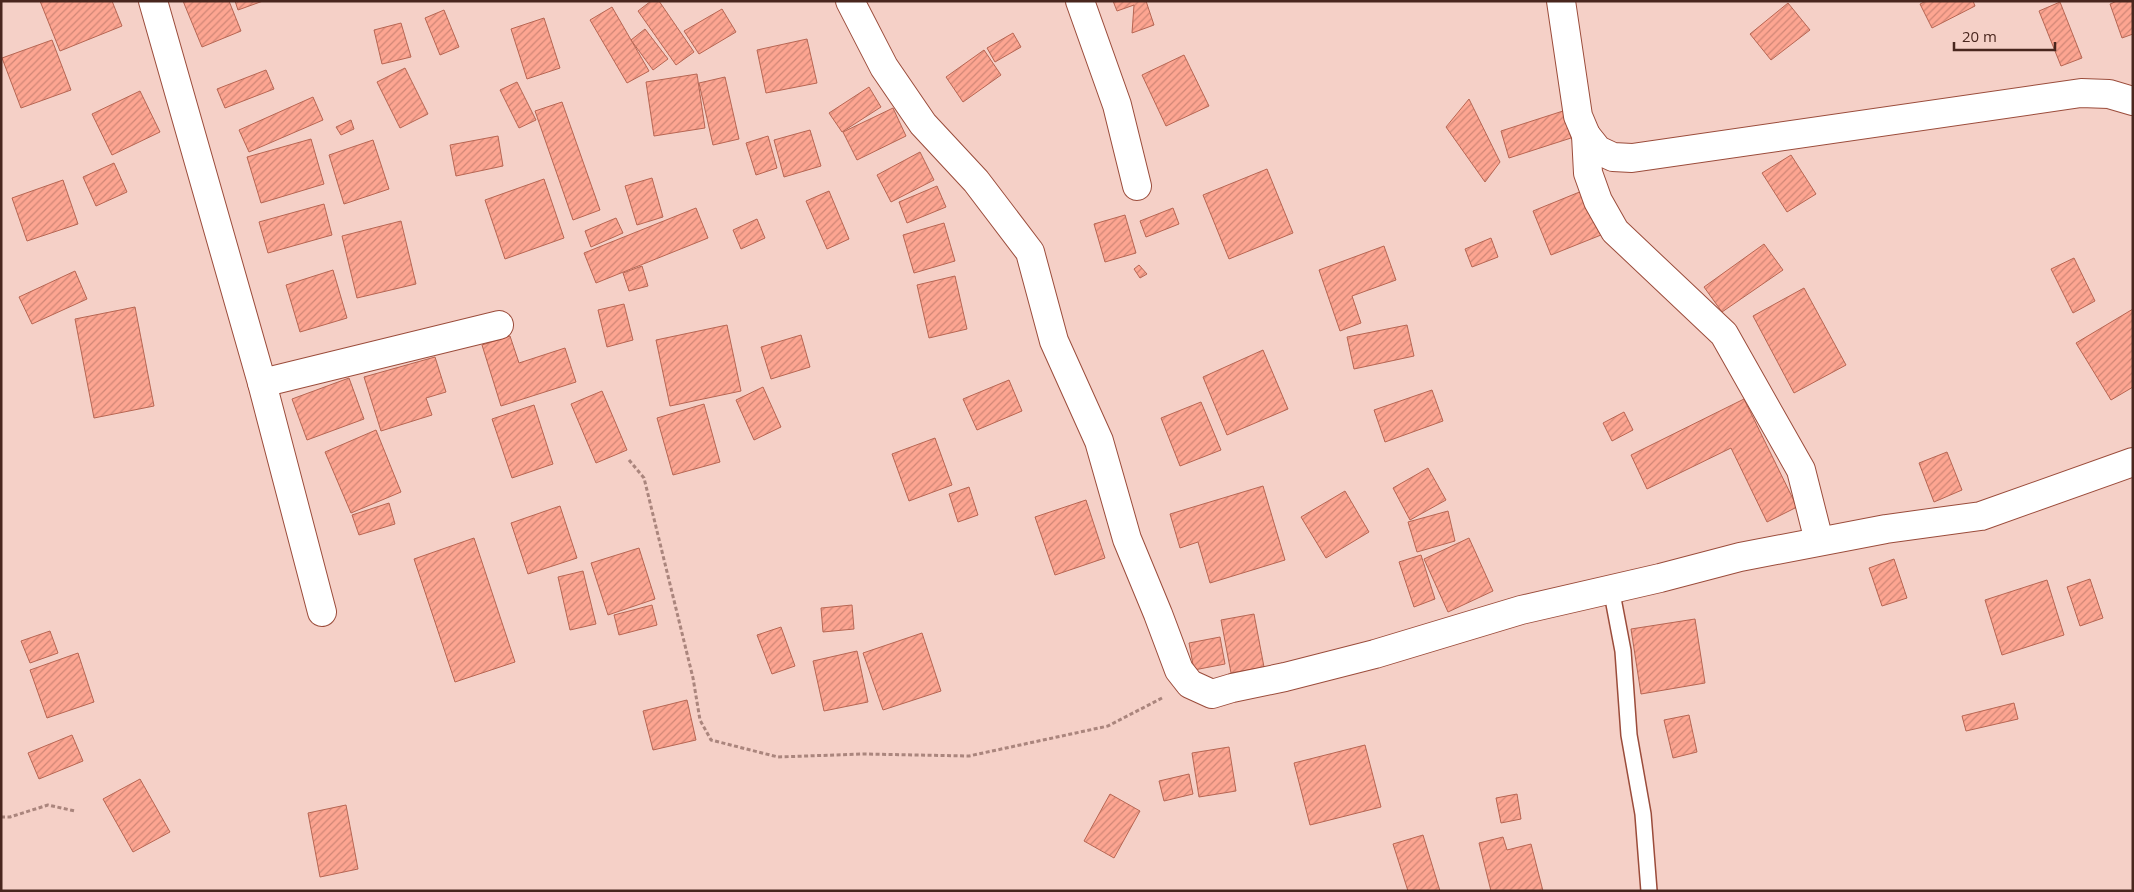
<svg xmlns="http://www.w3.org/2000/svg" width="2134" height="892" viewBox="0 0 2134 892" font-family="'Open Sans',sans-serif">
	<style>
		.building { fill: url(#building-hatch); stroke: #b76653 }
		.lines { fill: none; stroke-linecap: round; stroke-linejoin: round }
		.lane-casing { stroke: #9b4c3b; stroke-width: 18 }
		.street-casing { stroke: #9b4c3b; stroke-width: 30 }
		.path { stroke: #aa857d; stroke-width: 3; stroke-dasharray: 4 2.5; stroke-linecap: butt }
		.lane { stroke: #fff; stroke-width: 15 }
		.street { stroke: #fff; stroke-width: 28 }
	</style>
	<defs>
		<pattern id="building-hatch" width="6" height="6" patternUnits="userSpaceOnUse" patternTransform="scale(1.25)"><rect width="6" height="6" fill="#fda591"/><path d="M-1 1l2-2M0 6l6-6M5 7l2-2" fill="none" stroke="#cf8676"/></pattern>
	</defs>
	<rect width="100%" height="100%" fill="#f5d0c7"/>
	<!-- building -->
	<g class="building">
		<path d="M40,1H112L122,26L60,51Z"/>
		<path d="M183,1H229L241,31L202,47Z"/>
		<path d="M235,1H263L238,10Z"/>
		<path d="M651,1H659L694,52L676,65L638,11Z"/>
		<path d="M1113,1H1146L1154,25L1132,33L1134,5L1117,11Z"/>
		<path d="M1926,1H1973L1975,6L1932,28L1920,4Z"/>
		<path d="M2117,1H2133V34L2122,38L2110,4Z"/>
		<path d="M2060,2L2082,58L2061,66L2039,11Z"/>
		<path d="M1788,3L1810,30L1771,60L1750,34Z"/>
		<path d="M612,7L649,71L627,83L590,20Z"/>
		<path d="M722,9L736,32L699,54L684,31Z"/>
		<path d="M444,10L459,47L440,55L425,18Z"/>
		<path d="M544,18L560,68L527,79L511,29Z"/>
		<path d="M401,23L411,57L382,64L374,30Z"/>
		<path d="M645,29L668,59L653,70L631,40Z"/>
		<path d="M1013,33L1021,47L995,62L987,48Z"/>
		<path d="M807,39L817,83L766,93L757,50Z"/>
		<path d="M52,40L71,90L21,108L2,58Z"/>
		<path d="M984,50L1001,75L963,102L946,77Z"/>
		<path d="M1184,55L1209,106L1166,126L1142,75Z"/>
		<path d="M405,68L428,114L400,128L377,82Z"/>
		<path d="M266,70L274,89L225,108L217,89Z"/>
		<path d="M697,74L705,128L654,136L646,82Z"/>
		<path d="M725,77L739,139L713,145L699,83Z"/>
		<path d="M517,82L536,120L519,128L500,90Z"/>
		<path d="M869,87L881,107L842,132L829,113Z"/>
		<path d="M140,91L160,132L112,155L92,114Z"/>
		<path d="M313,97L323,120L249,152L239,130Z"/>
		<path d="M1469,99L1500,162L1485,182L1446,127Z"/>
		<path d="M562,102L600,210L573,220L535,111Z"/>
		<path d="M893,108L906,136L857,160L843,132Z"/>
		<path d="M1563,111L1571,138L1509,158L1501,131Z"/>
		<path d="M351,120L354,129L341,135L336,127Z"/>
		<path d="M810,130L821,166L784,177L774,140Z"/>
		<path d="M498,136L503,166L456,176L450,145Z"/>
		<path d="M768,136L777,168L756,175L746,143Z"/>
		<path d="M311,139L324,184L261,203L247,157Z"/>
		<path d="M373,140L389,189L344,204L329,155Z"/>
		<path d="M920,152L934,180L891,202L877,175Z"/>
		<path d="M1791,155L1816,194L1787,212L1762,173Z"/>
		<path d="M114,163L127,192L96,206L83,177Z"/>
		<path d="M1267,169L1293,233L1229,259L1203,195Z"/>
		<path d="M652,178L663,217L637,225L625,186Z"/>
		<path d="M544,179L564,238L505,259L485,200Z"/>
		<path d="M63,180L78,224L27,241L12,198Z"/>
		<path d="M937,186L946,207L907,223L899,202Z"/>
		<path d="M829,191L849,239L827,249L806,201Z"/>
		<path d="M1582,191L1601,235L1551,255L1533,211Z"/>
		<path d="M324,204L332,235L268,253L259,222Z"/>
		<path d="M696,208L708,238L596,283L584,253Z"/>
		<path d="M1173,208L1179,224L1146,237L1140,221Z"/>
		<path d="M1125,215L1136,253L1105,262L1094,224Z"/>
		<path d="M616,218L623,233L591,247L585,231Z"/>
		<path d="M757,219L765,238L741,249L733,230Z"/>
		<path d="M401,221L416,284L357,298L342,236Z"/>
		<path d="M944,223L955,261L914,273L903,235Z"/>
		<path d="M1491,238L1498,257L1472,267L1465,249Z"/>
		<path d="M1764,244L1783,270L1722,312L1704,287Z"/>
		<path d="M1384,246L1396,280L1352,296L1361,323L1340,331L1319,270Z"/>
		<path d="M2074,258L2095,301L2073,313L2051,269Z"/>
		<path d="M1139,265L1147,274L1140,278L1134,269Z"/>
		<path d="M642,266L648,286L629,291L623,273Z"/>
		<path d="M333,270L347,318L300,332L286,285Z"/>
		<path d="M75,271L87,299L32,324L19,297Z"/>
		<path d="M955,276L967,329L929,338L917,285Z"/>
		<path d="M1804,288L1846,365L1794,393L1753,316Z"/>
		<path d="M624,304L633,340L607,347L598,310Z"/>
		<path d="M135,307L154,406L94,418L75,319Z"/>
		<path d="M2133,309V387L2111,400L2076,343Z"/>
		<path d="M727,325L741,391L670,406L656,340Z"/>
		<path d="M1407,325L1414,356L1354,369L1347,337Z"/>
		<path d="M801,335L810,367L771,379L761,347Z"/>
		<path d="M510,336L519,363L565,348L576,382L501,406L482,345Z"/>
		<path d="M1263,350L1288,409L1227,435L1203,377Z"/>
		<path d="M435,357L446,392L426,398L432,415L381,431L364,377Z"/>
		<path d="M349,378L364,419L307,440L292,399Z"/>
		<path d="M1009,380L1022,411L977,430L963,399Z"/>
		<path d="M763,387L781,427L754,440L736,400Z"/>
		<path d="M1432,390L1443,421L1385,442L1374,410Z"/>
		<path d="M602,391L627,450L596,463L571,404Z"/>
		<path d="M1744,399L1797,507L1767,522L1731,448L1647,489L1631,455Z"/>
		<path d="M1201,402L1221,450L1180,466L1161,418Z"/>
		<path d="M704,404L720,462L673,475L657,418Z"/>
		<path d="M534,405L553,464L512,478L492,419Z"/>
		<path d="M1624,412L1633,430L1612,441L1603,423Z"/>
		<path d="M376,430L401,492L351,513L325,452Z"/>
		<path d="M935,438L952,485L909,501L892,454Z"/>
		<path d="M1947,452L1962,490L1934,502L1919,463Z"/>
		<path d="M1428,468L1446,500L1410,520L1393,488Z"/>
		<path d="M1263,486L1285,560L1210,583L1198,542L1180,548L1170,514Z"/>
		<path d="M969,487L978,515L958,522L949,494Z"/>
		<path d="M1345,491L1369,532L1326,558L1301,517Z"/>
		<path d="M1086,500L1105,558L1055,575L1035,517Z"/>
		<path d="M389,503L395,524L359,535L352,515Z"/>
		<path d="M560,506L577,558L528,574L511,523Z"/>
		<path d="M1448,511L1455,541L1417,552L1408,522Z"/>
		<path d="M474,538L515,662L455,682L414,559Z"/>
		<path d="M1469,538L1493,591L1448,612L1424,559Z"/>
		<path d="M639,548L655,599L608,615L591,563Z"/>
		<path d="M1421,555L1435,599L1414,607L1399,562Z"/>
		<path d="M1894,559L1907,598L1882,606L1869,568Z"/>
		<path d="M583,571L596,624L570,630L558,577Z"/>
		<path d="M2090,579L2103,618L2080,626L2067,587Z"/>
		<path d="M2047,580L2064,635L2002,655L1985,600Z"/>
		<path d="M652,605L657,625L619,635L614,615Z"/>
		<path d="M852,605L854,629L823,632L821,608Z"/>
		<path d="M1254,614L1264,667L1231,673L1221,620Z"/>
		<path d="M1695,619L1705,683L1641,694L1631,629Z"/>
		<path d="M781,627L795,666L772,674L757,635Z"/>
		<path d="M50,631L58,653L30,663L21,641Z"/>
		<path d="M922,633L941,691L883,710L863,653Z"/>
		<path d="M1220,637L1225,664L1194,670L1189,643Z"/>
		<path d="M857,651L868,702L824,711L813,661Z"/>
		<path d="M78,653L94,702L47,718L30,670Z"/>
		<path d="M687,700L696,740L653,750L643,711Z"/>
		<path d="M2014,703L2018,719L1966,731L1962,716Z"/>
		<path d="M1689,715L1697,752L1673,758L1664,720Z"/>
		<path d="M72,735L83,761L39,779L28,753Z"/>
		<path d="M1365,745L1381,807L1310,825L1294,763Z"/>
		<path d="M1229,747L1236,791L1199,797L1192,753Z"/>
		<path d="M1189,774L1193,794L1164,801L1159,781Z"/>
		<path d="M140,779L170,832L133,852L103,799Z"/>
		<path d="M1110,794L1140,811L1114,858L1084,841Z"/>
		<path d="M1517,794L1521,819L1501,823L1496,798Z"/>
		<path d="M346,805L358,869L320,877L308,813Z"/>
		<path d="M1423,835L1440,891H1408L1393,844Z"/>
		<path d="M1503,837L1507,850L1531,844L1543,891H1491L1479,843Z"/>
	</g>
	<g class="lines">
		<defs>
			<path id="lane" d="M1611,588L1623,651L1629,735L1643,814L1649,891"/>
			<g id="street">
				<path d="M153,1L262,383L322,612"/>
				<path d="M850,1L884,67L923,124L976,181L1030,252L1054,341L1099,441L1127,539L1158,614L1179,670L1190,684L1212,694L1232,688L1285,677L1375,654L1521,610L1660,578L1740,557L1886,529L1981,516L2133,462"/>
				<path d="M1080,1L1117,105L1137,186"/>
				<path d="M1561,1L1578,116L1586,135L1598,150L1613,157L1632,158L2081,93L2109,94L2133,101"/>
				<path d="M1586,135L1588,173L1598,201L1615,231L1724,334L1801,470L1819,541"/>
				<path d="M262,383L499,325"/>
			</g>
		</defs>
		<!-- lane casing -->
		<use href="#lane" class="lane-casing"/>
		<!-- street casing -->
		<use href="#street" class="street-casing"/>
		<!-- path -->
		<g class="path">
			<path d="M629,460L644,478L693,678L700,720L711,740L778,757L863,754L969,756L1108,726L1162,698"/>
			<path d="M1,817H10L48,805L75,811"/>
		</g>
		<!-- lane -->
		<use href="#lane" class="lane"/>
		<!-- street -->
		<use href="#street" class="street"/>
	</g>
	<!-- border -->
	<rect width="2134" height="892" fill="none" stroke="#49261e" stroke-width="5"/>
	<!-- scale -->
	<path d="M1954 42v8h101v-8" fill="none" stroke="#49261e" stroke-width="2.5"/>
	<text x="1962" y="42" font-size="15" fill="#49261e" stroke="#f5d0c7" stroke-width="4" paint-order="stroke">20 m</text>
</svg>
